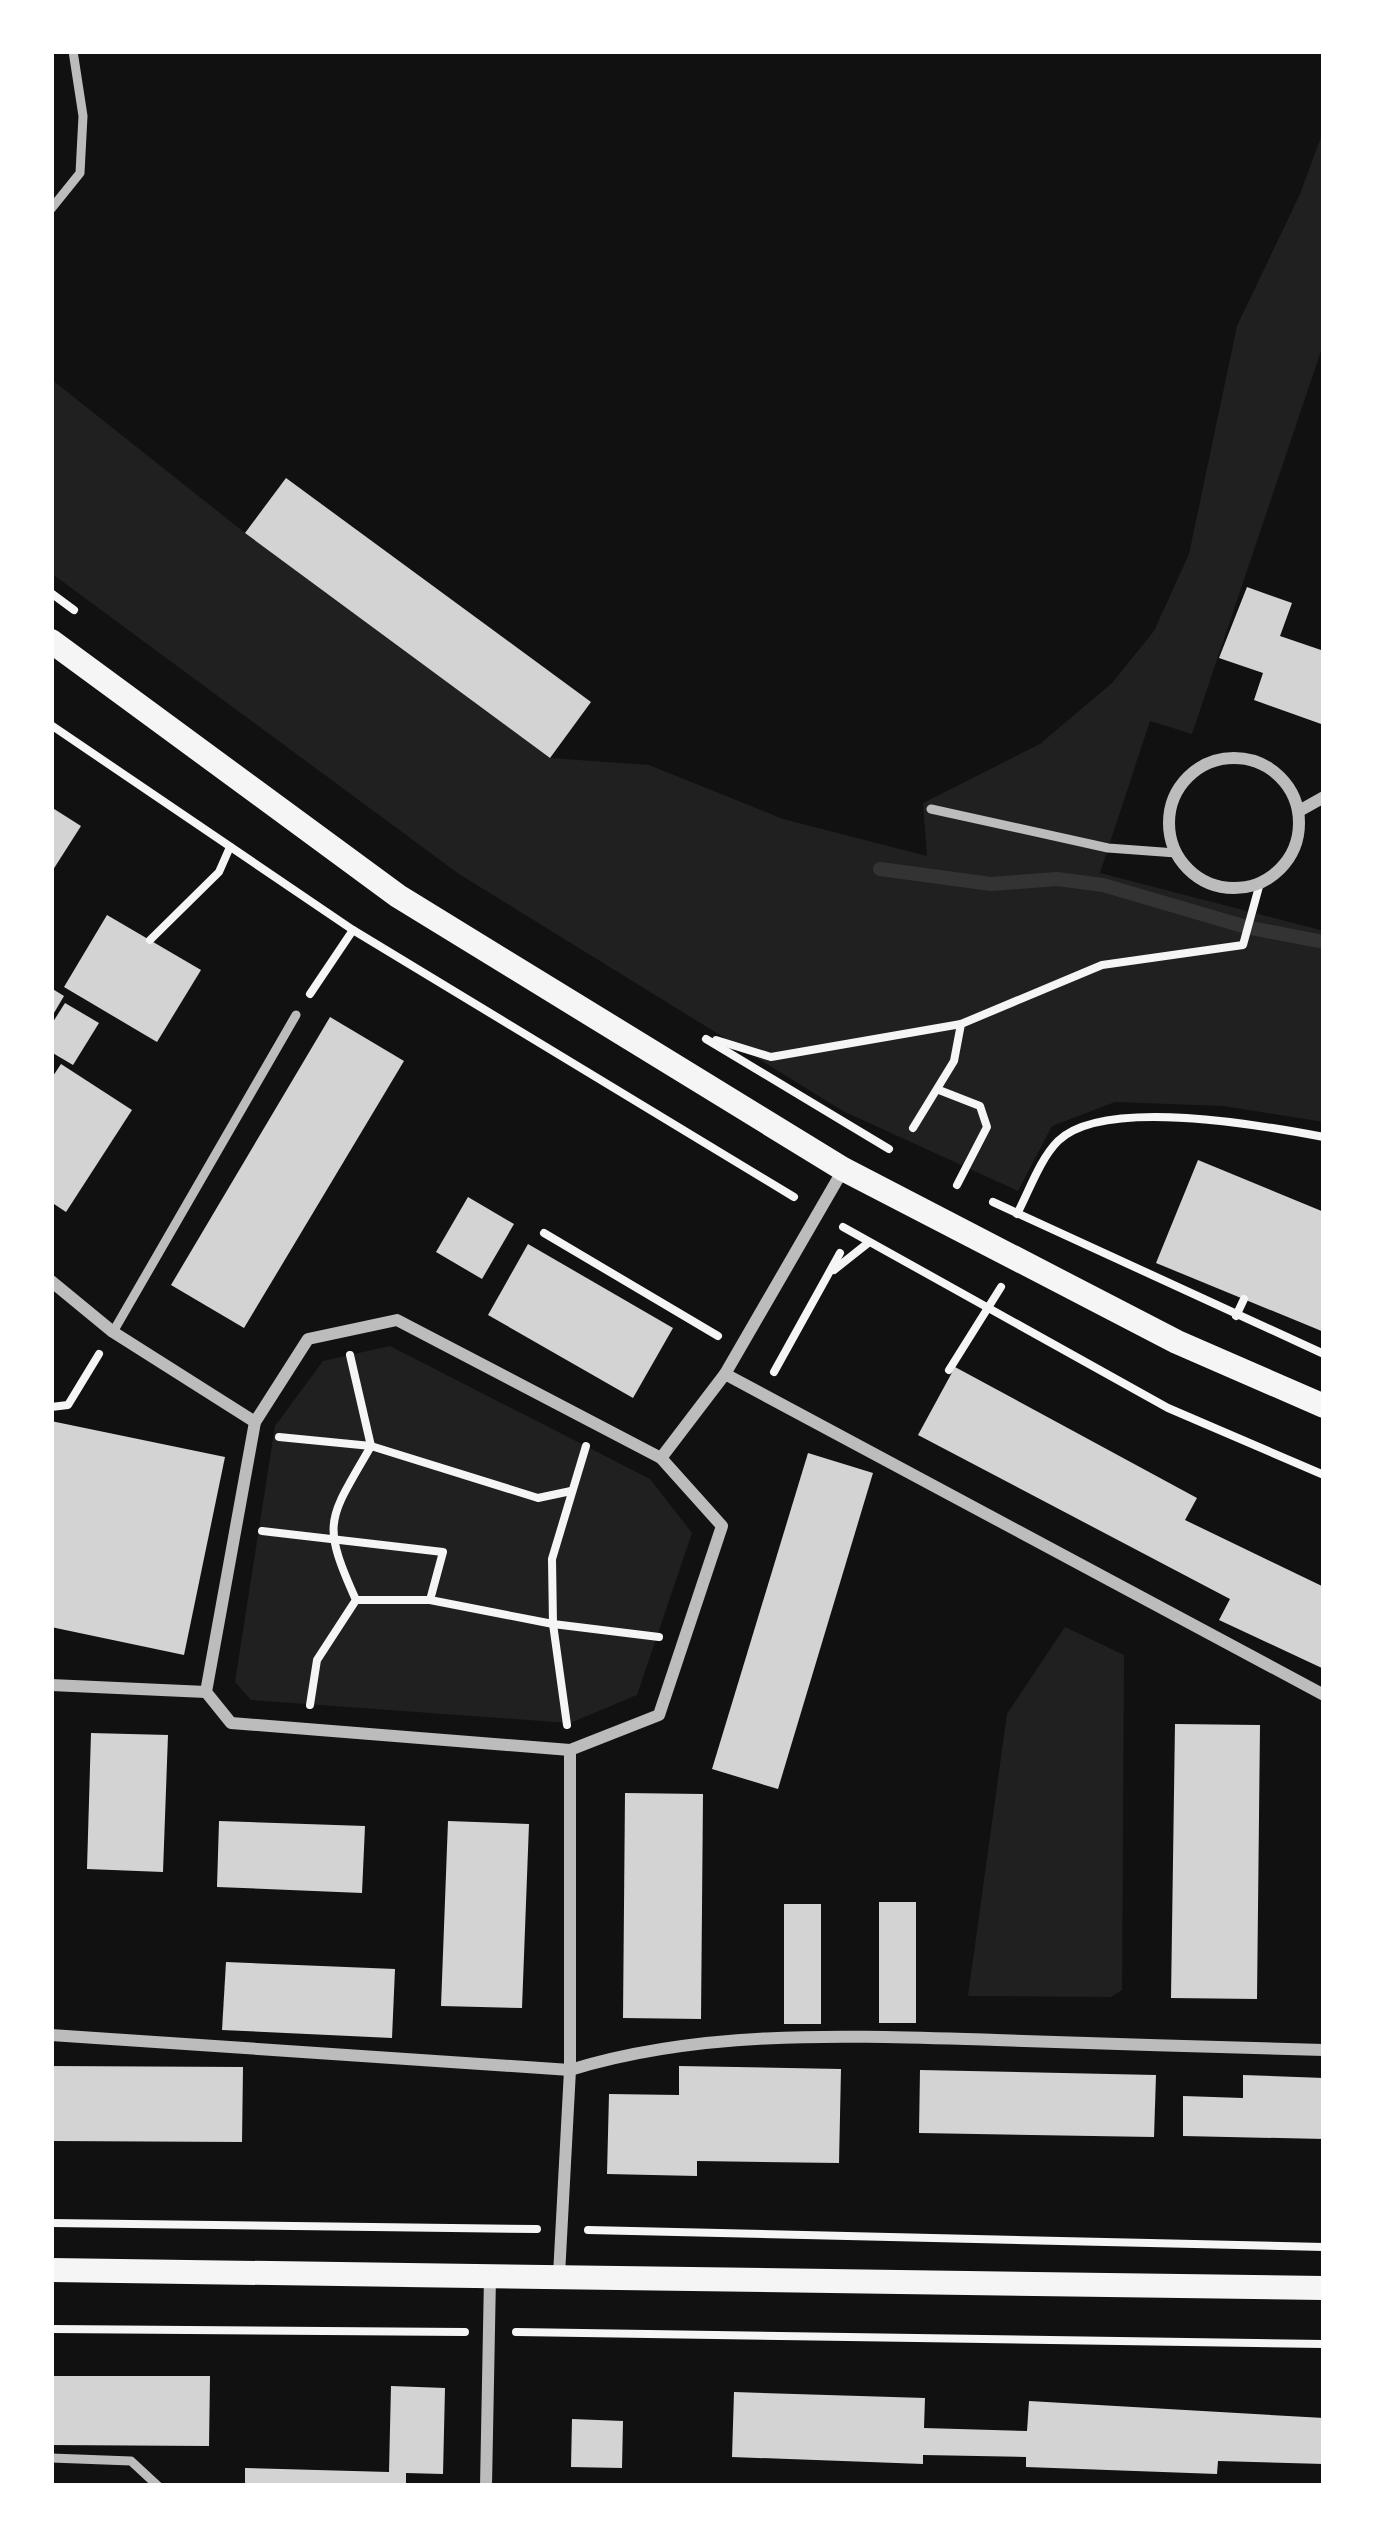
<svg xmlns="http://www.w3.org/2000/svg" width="1375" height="2537" viewBox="0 0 1375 2537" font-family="Barlow,sans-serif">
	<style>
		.green { fill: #202020 }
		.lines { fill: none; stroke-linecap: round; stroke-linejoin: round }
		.stream { stroke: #333; stroke-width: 14 }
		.building { fill: #d3d3d3 }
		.path { stroke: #f5f5f5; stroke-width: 8 }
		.service { stroke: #bcbcbc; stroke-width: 9 }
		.minor { stroke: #bcbcbc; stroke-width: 12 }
		.secondary { stroke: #f5f5f5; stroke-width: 24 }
	</style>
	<rect width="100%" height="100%" fill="#111"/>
	<!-- green -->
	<g class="green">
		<path d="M1324,129V342L1192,734L1150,721L1100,873L1324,931V1122L1223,1106L1115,1102L1052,1126L1018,1191L843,1111L459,874L51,573V379L245,533L550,758L649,765L783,819L927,856L923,803L1040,744L1112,683L1154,631L1189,554L1237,326L1300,194Z"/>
		<path d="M390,1346L650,1479L692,1533L637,1695L570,1723L251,1700L235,1682L275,1426L323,1361Z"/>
		<path d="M1065,1627L1124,1655L1122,1990L1111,1997L968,1996L1007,1714Z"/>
	</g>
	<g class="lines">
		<!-- stream -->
		<g class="stream">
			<path d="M880,869L991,884L1057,879L1103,885L1243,926"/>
			<path d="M1251,928L1324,942"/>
		</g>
	</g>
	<!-- building -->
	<g class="building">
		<path d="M286,478L591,702L550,758L245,533Z"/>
		<path d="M1247,587L1292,603L1280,636L1324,651V725L1254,700L1263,673L1219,658Z"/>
		<path d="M51,807L81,826L51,873Z"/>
		<path d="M107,915L201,970L157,1042L64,987Z"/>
		<path d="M51,988L64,996L51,1018Z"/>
		<path d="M65,1003L99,1023L73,1065L51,1052V1025Z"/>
		<path d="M330,1017L404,1061L244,1328L171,1285Z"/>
		<path d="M61,1064L132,1110L66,1212L51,1202V1079Z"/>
		<path d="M1198,1160L1324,1212V1332L1156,1263Z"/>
		<path d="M468,1197L514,1224L482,1279L436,1252Z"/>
		<path d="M528,1244L673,1328L633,1398L488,1315Z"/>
		<path d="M955,1367L1197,1498L1185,1520L1324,1587V1669L1219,1620L1230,1599L918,1435Z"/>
		<path d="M51,1421L225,1457L184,1655L51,1627Z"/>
		<path d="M808,1453L873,1473L778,1789L712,1769Z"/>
		<path d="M1175,1724L1260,1725L1257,1999L1171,1998Z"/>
		<path d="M91,1733L168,1735L163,1872L87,1869Z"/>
		<path d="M625,1793L703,1794L701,2019L623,2018Z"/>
		<path d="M219,1821L365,1826L362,1893L217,1887Z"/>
		<path d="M448,1821L529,1824L522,2008L441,2006Z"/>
		<rect x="879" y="1902" width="37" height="121"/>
		<rect x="784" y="1904" width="37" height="120"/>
		<path d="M226,1962L395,1969L392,2038L222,2030Z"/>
		<path d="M51,2066L243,2067L242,2142L51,2141Z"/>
		<path d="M679,2066L841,2069L839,2163L697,2161V2176L607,2174L609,2094L679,2095Z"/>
		<path d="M920,2070L1156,2075L1154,2137L919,2133Z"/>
		<path d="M1243,2075L1324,2078V2139L1183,2136V2096L1243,2098Z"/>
		<path d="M51,2376H210L209,2446L51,2445Z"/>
		<path d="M391,2386L445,2388L443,2474L406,2473V2486H245V2468L389,2472Z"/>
		<path d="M734,2392L925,2398L924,2428L1027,2431L1029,2401L1324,2418V2464L1218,2461L1217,2474L1026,2467V2457L923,2455V2464L732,2457Z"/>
		<path d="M572,2419L623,2421L622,2468L571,2467Z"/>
	</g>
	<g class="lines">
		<!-- path -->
		<g class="path">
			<path d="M51,593L74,610"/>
			<path d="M51,725L353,930L794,1197"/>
			<path d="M150,940L219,872L230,847"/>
			<path d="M310,994L353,930"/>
			<path d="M706,1039L889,1149"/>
			<path d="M716,1040L771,1057L961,1024"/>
			<path d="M939,1090L980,1106L987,1127L957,1185"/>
			<path d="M913,1128L954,1061L961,1024L1102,965L1243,945L1260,883"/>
			<path d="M993,1202L1324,1354"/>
			<path d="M1017,1214C1029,1191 1040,1159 1058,1141C1104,1096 1266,1126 1324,1137"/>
			<path d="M843,1227L1168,1408L1324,1475"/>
			<path d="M544,1233L718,1336"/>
			<path d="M834,1270L868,1243"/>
			<path d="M1236,1316L1244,1299"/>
			<path d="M949,1370L1001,1287"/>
			<path d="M774,1372L840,1253"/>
			<path d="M51,1407L68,1405L99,1354"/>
			<path d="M279,1437L371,1446L538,1498L571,1491"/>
			<path d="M262,1531L443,1552L430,1600L553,1624L659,1637"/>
			<path d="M356,1600H430"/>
			<path d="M310,1705L317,1660L356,1600C320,1520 329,1520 371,1446L350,1355"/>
			<path d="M567,1725L553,1624L552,1559L586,1446"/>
			<path d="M51,2223L537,2229"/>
			<path d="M588,2230L1324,2247"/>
			<path d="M51,2329L465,2332"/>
			<path d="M516,2332L1324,2344"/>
		</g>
		<!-- service -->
		<g class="service">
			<path d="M51,209L80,173L83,116L73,51"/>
			<path d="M931,809L1108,848L1176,853"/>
			<path d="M113,1332L296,1015"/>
			<path d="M51,2458L131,2461L158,2486"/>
		</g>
		<!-- minor -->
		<g class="minor">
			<circle cx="1234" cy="823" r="65"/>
			<path d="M1299,811L1324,797"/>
			<path d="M51,1281L113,1332L255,1422"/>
			<path d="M725,1374L1324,1695"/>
			<path d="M51,1685L206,1692"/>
			<path d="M570,1750L231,1723L206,1692L255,1422L308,1339L397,1320L661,1458"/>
			<path d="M51,2035L570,2070C706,2028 855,2036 996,2040C1105,2044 1215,2047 1324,2050"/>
			<path d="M559,2275L570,2070V1750L659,1715L722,1526L661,1458L725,1374L843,1170"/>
			<path d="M486,2486L490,2277"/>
		</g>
		<!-- secondary -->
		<g class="secondary">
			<path d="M51,641L398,896L843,1169L1177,1342L1324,1406"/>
			<path d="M51,2270L1324,2288"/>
		</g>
	</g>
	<!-- border -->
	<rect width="1375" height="2537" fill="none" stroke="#ffffff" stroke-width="108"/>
</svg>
